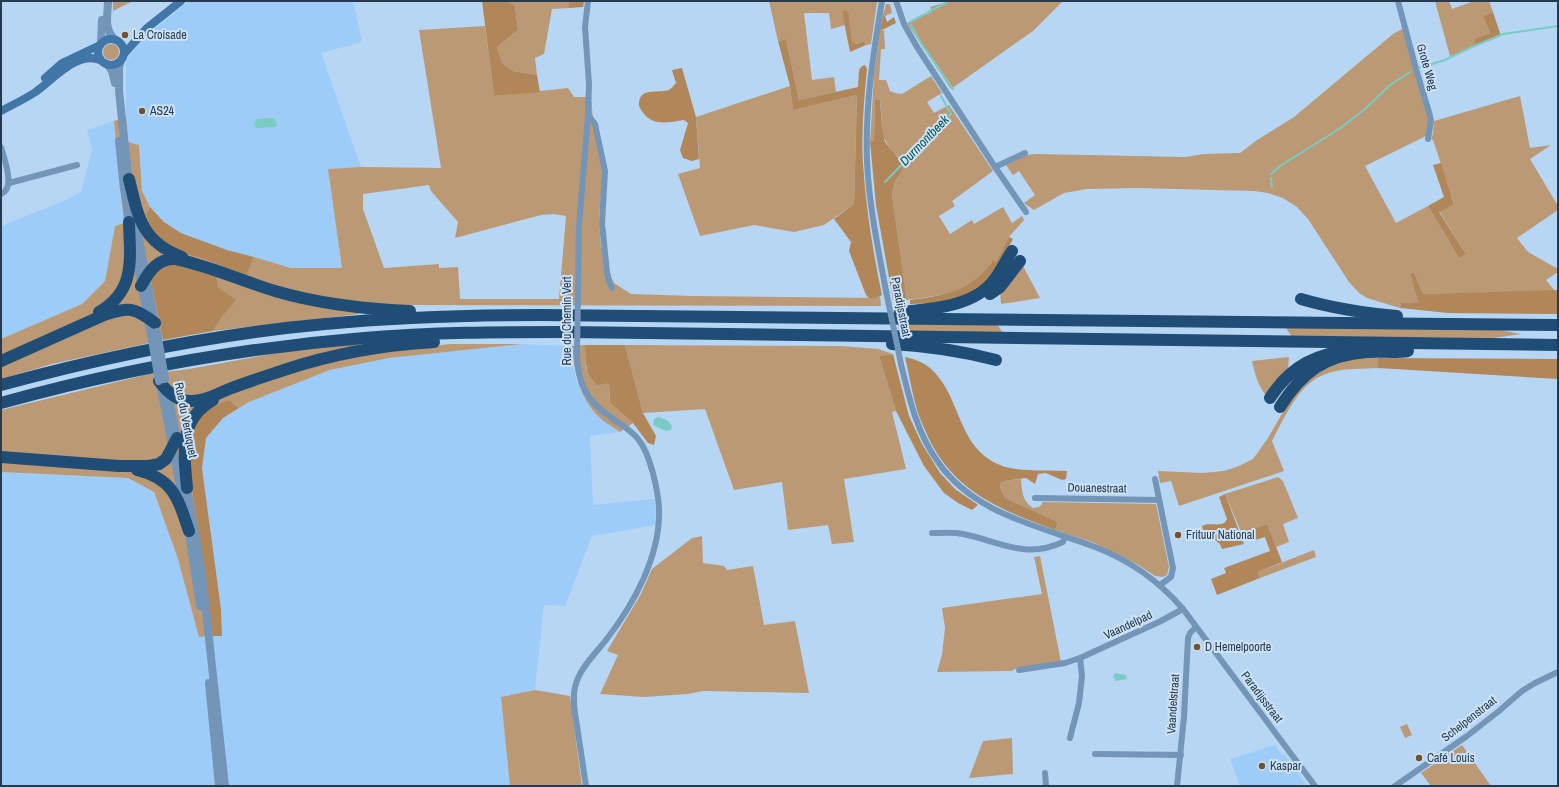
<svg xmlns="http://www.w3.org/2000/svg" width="1559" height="787" viewBox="0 0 1559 787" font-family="'Archivo Narrow',sans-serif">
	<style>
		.built { fill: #9eccf9 }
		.green { fill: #bb9974; fill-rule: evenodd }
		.forest { fill: #b18658 }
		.water { fill: #7acbc4 }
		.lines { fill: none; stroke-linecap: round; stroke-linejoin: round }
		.stream { stroke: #7acbc4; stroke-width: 2 }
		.minor { stroke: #7395b7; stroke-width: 6 }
		.tertiary { stroke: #7395b7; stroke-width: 8 }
		.secondary { stroke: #4177a8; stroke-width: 8 }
		.motorway { stroke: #1f4d75; stroke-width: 12 }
		.minor-bridge { stroke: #7395b7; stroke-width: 6 }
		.tertiary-bridge { stroke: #7395b7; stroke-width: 8 }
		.poi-dot { fill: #74522a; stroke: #cde2f6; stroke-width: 1.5 }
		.labels { text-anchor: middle; stroke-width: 4; stroke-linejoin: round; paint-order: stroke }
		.poi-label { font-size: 12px; fill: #263b4f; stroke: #cde2f6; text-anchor: start }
		.street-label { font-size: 12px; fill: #263b4f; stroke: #cde2f6 }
		.water-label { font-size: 13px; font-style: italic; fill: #08534f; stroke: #cde2f6 }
	</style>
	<rect width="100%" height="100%" fill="#b7d6f4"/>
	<!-- built -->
	<g class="built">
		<path d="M189,1H353L362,42L321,53L361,167L328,169L342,268H291L227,250L181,233L164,222L150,207L142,192L139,145L128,142L126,117V61L142,39Z"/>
		<path d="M114,121L124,223L115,226L105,281L82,304L1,339V226L66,200L81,192L92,150L87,130Z"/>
		<path d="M522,344L572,346L573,366L577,381L600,418L620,432L590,436L593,505L654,499L656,511L655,525L592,536L565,606L544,605L535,690L501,697L510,786H1V472L128,478L154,492L178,559L222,636L221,609L202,468L205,438L223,418L249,402L330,370L389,358Z"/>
		<path d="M1275,745L1282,755L1284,754L1305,783L1300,786H1240L1230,759Z"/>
	</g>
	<!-- green -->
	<g class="green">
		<path d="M113,1H133L113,11Z"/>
		<path d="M507,1H569V8L552,9L544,54L535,58L537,75L513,71L502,63L497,47L518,30L515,6Z"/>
		<path d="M769,1H865L877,2L871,44L866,45L864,41L858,44L854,43L852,40L849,15L842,12L845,25L831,29L829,13H804L812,80L834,77L836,92L799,100L786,39L778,41Z"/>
		<path d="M950,1H1063L1033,31L951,89L907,23L932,12L930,7Z"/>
		<path d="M1435,1H1449L1452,9L1474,1H1489L1493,12L1483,16L1490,33L1474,39L1476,46L1450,56Z"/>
		<path d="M886,4H890L892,13L885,16L883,15Z"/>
		<path d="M485,26L494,96L568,88L574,97H591L594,131L603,169L599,219L601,248L606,249L610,275L614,283L631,294L693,296L876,298L880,296L881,306L400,305L362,303L359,314L213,331L222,317L235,300L218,287L151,281L163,340L52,364L1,379V339L82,304L105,281L115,226L124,223L114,121L126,117L128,142L139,145L142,191L150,207L146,214L181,253L200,258L245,275L254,257L291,268H342L328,169L361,167L441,168L419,30ZM429,185L431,191L458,222L455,238L541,215L554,214L566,216L559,299H460L458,267L439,268V264L384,268L363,209V194Z"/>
		<path d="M1404,28L1429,118L1426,136L1365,166L1396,223L1428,206L1459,258L1466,254L1439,211L1454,203L1433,140L1431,139L1433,134L1434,121L1520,96L1530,148L1551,145L1530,159L1558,206V210L1517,238L1528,252L1558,269V272L1546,280L1555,291L1423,294L1414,272L1410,274L1418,302L1401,303L1400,308L1367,298L1359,293L1349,282L1308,219L1297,207L1283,198L1268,193L1254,191L1137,188L1087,189L1064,193L1034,210L1024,203L1035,195L1019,171L1013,175L1006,165L1026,155L1036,154L1185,157L1204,154L1240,153L1257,140L1294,117L1393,34Z"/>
		<path d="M884,30L885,49H881L879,80H886L890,91L895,93L902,94L931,76L942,93L927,102L934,113L949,105L993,171L952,201L955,206L939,216L950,234L972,220L974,224L1003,207L1012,223L1022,216L1024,220L1009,237L996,262L992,261C971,293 943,295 907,300L892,195L895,181L901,173V159C876,136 884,130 880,100H875L874,142H870L874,76L880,31Z"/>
		<circle cx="111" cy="52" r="8"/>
		<path d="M790,86L793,110L857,95L854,204L824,225L794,232L754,225L700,236L678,174L700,168L696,117Z"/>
		<path d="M1022,264L1040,298L1001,304L1000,291Z"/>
		<path d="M898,323L997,324L1003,333L899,331Z"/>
		<path d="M1284,325L1500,330L1521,334L1494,338L1292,337Z"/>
		<path d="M381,342L387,351L450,344H522L389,358L330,370L249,402L239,408L229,400L197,421L213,636L199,637L178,559L154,492L128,478L1,472V410L149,374L189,369L293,350Z"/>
		<path d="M585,345L586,369L609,383L610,403L633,423L620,432C614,427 605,423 600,418C580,399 574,372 572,346Z"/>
		<path d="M625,345L841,346L878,349L893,354L879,356L896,411L892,412L906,469L844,479L854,542L832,544L828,525L788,530L782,482L734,490L705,409L643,413Z"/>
		<path d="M1289,357L1288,370L1267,397C1258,386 1255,374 1252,361Z"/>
		<path d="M1358,358H1378V368C1363,369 1346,368 1332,372C1300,379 1286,415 1272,441L1284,471L1179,506L1171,481L1160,483L1158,471L1203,473L1224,471L1239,466L1253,459L1268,438L1298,386L1333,363Z"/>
		<path d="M1278,477L1283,481L1298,518L1283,524L1289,542L1276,547L1267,524L1242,534L1225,494Z"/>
		<path d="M1021,479C1022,491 1022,501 1033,508L1039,507L1042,504V502L1156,504L1169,567L1167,575L1163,577L1155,576L1137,564L1092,542L1055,530L1058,522L1005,498L1000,487L1001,483L1004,481Z"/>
		<path d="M702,536L703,563L724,566L727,570L753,566L764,625L795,621L809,693L703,691L688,694L644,697L600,694L618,655L607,651L641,594L652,569L692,538Z"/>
		<path d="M1314,550L1316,557L1260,578L1258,572Z"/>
		<path d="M1040,556L1061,662L1017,668L1011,671L937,672L942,655L945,628L942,608L1042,594L1034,557Z"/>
		<path d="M535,690L570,696L582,786H510L501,697Z"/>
		<path d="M1407,724L1412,735L1405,738L1400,727Z"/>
		<path d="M1012,738L1013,774L969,778L983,741Z"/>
		<path d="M1462,745L1491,786H1431L1421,773Z"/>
	</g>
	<!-- forest -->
	<g class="forest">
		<path d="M482,1H507L515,6L518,30L497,47L502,63L513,71L537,75L540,92L494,96Z"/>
		<path d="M569,1H584L583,7L569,8Z"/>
		<path d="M846,10L849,15L852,40L854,43L858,44L864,41L866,45L850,52L842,12Z"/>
		<path d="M1493,12L1501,36L1476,46L1474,39L1490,33L1483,16Z"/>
		<path d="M883,15L885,16L887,22L894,17L896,23L880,31Z"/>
		<path d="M786,39L799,100L858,87L859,70L862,66L865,65L867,69C864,100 861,133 863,164C866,208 873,253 882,295L876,298H869L866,295L849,251L851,242L834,219L854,204L857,95L793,110L790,86L778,41Z"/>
		<path d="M682,68L696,117L699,159L692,161L683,158L680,150L688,123L684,120C665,123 649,127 639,106C638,86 657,94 669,90C671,89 674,85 676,83L672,70Z"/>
		<path d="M875,100H880L882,128L885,142L903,163L901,173L895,181L892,195L907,300H893L876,205L870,142L874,141Z"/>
		<path d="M1441,163L1454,204L1439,212L1466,254L1459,258L1428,206L1444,197L1433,165Z"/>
		<path d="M150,207L164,222L181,233L227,250L254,257L246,275L200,258L181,253L160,241L149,224L146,214Z"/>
		<path d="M1009,237L1013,239L993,277L967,296L933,303L910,304V300C945,295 971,292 993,260L996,262Z"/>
		<path d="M175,261L216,276L218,287L236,300L222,317L213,331L163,340L151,281C155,266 162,266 175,261Z"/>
		<path d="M1414,272L1423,294L1558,290V314L1448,313L1400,308L1401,303L1418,302L1410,274Z"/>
		<path d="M585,345H625L643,413L656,436L654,445L648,443L633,423L610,403L609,383L598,385C584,373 586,363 585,345Z"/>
		<path d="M893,354L909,416L922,444L940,473L955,489L978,505L972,510L958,503L944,493L924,466L896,411L879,356Z"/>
		<path d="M905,357C914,359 923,362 930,368C962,396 956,447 1000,465C1015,472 1049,470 1067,471L1066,479L1062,480L1046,473L1038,474L1035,484L1026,478L1004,481L1001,483L1000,487L1005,498L1058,522L1055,530C998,509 950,490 925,430C922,423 919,417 917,410C912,393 909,374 905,357Z"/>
		<path d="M1378,358L1558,359V379L1378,368Z"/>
		<path d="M229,400L239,408L223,418L206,438L202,468L221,609L222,636H213L190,473V439L197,420L206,410Z"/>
		<path d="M1225,494L1244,544L1222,549L1220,544L1203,530L1202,526C1210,521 1223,529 1227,519L1219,497Z"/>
		<path d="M1267,524L1282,562L1258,572L1260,578L1217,595L1211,579L1226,573L1224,568L1270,551L1265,537L1252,541L1248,531Z"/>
	</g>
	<!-- water -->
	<g class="water">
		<path d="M273,118L277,122L276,127L256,128L254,124L257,119Z"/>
		<path d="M658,417L667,420L672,426L671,430L666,431L653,425L654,419Z"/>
		<path d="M1115,673L1126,675L1127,679L1116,681L1113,677Z"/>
	</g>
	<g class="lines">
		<!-- stream -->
		<g class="stream">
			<path d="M949,1L910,22V23L921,43L953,89"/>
			<path d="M1418,68L1445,60L1474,46L1503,34L1558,26"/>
			<path d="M1271,174L1280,166L1339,129L1365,109L1390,85L1410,72"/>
			<path d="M1271,178L1272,187"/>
			<path d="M885,182L951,114L941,96"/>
		</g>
		<!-- minor -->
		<g class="minor">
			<path d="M882,1C873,55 865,106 867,161C869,205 878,248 886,291"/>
			<path d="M896,1L904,24L917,47L995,167L1026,212"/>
			<path d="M1398,1L1416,69L1429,112L1431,121L1428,139"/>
			<path d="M588,115L595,124L605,171L602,223L607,272L609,281L612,288"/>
			<path d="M1,147C4,159 16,188 1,194"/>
			<path d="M995,167L1025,153"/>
			<path d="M9,183L77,165"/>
			<path d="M578,294L579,226L588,115L589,84L585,27L588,1"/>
			<path d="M577,353C577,383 587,402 612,418C621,425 631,430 638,439C650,453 658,490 659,508C661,555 634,604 606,640C595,654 579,669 575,687C572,700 575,714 577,726C580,746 583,766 586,786"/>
			<path d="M901,364C909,398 917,433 938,462C974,514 1039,526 1095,547C1129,560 1159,581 1183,609L1315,786"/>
			<path d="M1155,479L1173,568L1171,577L1160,585"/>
			<path d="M1035,498L1159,500"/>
			<path d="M932,533C942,533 953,532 963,534C999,541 1025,560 1063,542L1065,537"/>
			<path d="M1019,670L1065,663L1080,658L1159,622L1183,609"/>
			<path d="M1070,738L1079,703L1082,676L1080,658"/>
			<path d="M1095,754L1181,755"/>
			<path d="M1045,773L1046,786"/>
			<path d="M1177,786L1184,717L1188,638L1190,633L1196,627"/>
			<path d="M1395,786L1467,736L1499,711L1522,691L1535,683L1558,672"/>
		</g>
		<!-- tertiary -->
		<g class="tertiary">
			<path d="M108,1C108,15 103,28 115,40"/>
			<path d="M101,43L102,20"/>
			<path d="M121,60L119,68V91L129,184"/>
			<path d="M107,64L112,71L115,83"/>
			<path d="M119,141L124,189L130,227"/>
			<path d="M134,213L155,324"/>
			<path d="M134,246L151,334"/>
			<path d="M160,383L184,506"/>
			<path d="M167,389L178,443"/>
			<path d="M186,483L202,574L225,786"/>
			<path d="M188,527L200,606"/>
			<path d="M209,683L219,786"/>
		</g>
		<!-- secondary -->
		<g class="secondary">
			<circle cx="111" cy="52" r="13"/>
			<path d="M124,54L147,28L181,1"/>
			<path d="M45,78L62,63L100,45"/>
			<path d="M1,111C12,105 23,100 34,93C51,82 77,50 100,60"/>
		</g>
		<!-- motorway -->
		<g class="motorway">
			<path d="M129,179C138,217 142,242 182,257"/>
			<path d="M141,286C149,271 158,258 176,259C210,266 242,281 275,291C319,304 364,309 410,311"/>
			<path d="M990,294L1000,287L1020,261"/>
			<path d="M1301,299C1335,309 1363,313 1397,316"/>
			<path d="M99,312C136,291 130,259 129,222"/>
			<path d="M900,312C931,309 974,307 994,280C1001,271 1006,260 1012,251"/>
			<path d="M892,344C928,346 962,351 996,360"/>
			<path d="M1,361L104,315C129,307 134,307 155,323"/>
			<path d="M159,381C167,392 178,402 192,401C205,401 217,394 229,389C247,382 266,376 284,370C332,354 384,345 434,342"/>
			<path d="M1,385C107,356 215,334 325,324C396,317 467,315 539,315L1558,325"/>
			<path d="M1270,398C1291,365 1318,353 1356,349"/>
			<path d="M1,403C120,370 241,348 364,338C432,332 500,332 567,332L1558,345"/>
			<path d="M1280,407C1302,372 1325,355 1367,352C1381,351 1395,353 1408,351"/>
			<path d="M1,457L119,466H149L159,464L166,459L177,438"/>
			<path d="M137,470C174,479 178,499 189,531"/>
			<path d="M187,488C184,453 178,420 213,400"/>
		</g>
		<!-- minor-bridge -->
		<g class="minor-bridge">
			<path d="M886,291L901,364"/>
			<path d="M577,353L578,294"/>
		</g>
		<!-- tertiary-bridge -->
		<g class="tertiary-bridge">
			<path d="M157,332L165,379"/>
			<path d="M151,334L159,381"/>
		</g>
	</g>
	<!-- markers -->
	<g class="poi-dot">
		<circle cx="125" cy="35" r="4"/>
		<circle cx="142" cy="111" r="4"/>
		<circle cx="1178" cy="535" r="4"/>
		<circle cx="1197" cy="647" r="4"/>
		<circle cx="1419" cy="758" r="4"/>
		<circle cx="1262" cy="766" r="4"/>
	</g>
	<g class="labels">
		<!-- poi labels -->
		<g class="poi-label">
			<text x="133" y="39">La Croisade</text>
			<text x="150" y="115">AS24</text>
			<text x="1186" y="539">Frituur National</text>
			<text x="1205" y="651">D Hemelpoorte</text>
			<text x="1427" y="762">Café Louis</text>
			<text x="1270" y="770">Kaspar</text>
		</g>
		<!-- street labels -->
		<g class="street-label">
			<text transform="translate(1427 67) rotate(74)" y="4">Grote Weg</text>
			<text transform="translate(901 307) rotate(79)" y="4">Paradijsstraat</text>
			<text transform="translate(567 321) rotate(-90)" y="4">Rue du Chemin Vert</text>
			<text transform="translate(186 420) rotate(79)" y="4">Rue du Vertuquet</text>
			<text transform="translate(1097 488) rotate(1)" y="4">Douanestraat</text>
			<text transform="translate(1128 625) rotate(-25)" y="4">Vaandelpad</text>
			<text transform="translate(1262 697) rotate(53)" y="4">Paradijsstraat</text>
			<text transform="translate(1173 704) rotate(-86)" y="4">Vaandelstraat</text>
			<text transform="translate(1469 719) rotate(-38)" y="4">Schelpenstraat</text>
		</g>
		<!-- water labels -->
		<g class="water-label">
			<text transform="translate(924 140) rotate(-46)" y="5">Durmontbeek</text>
		</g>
	</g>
	<!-- border -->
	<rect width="1559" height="787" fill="none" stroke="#263b4f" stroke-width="4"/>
</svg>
